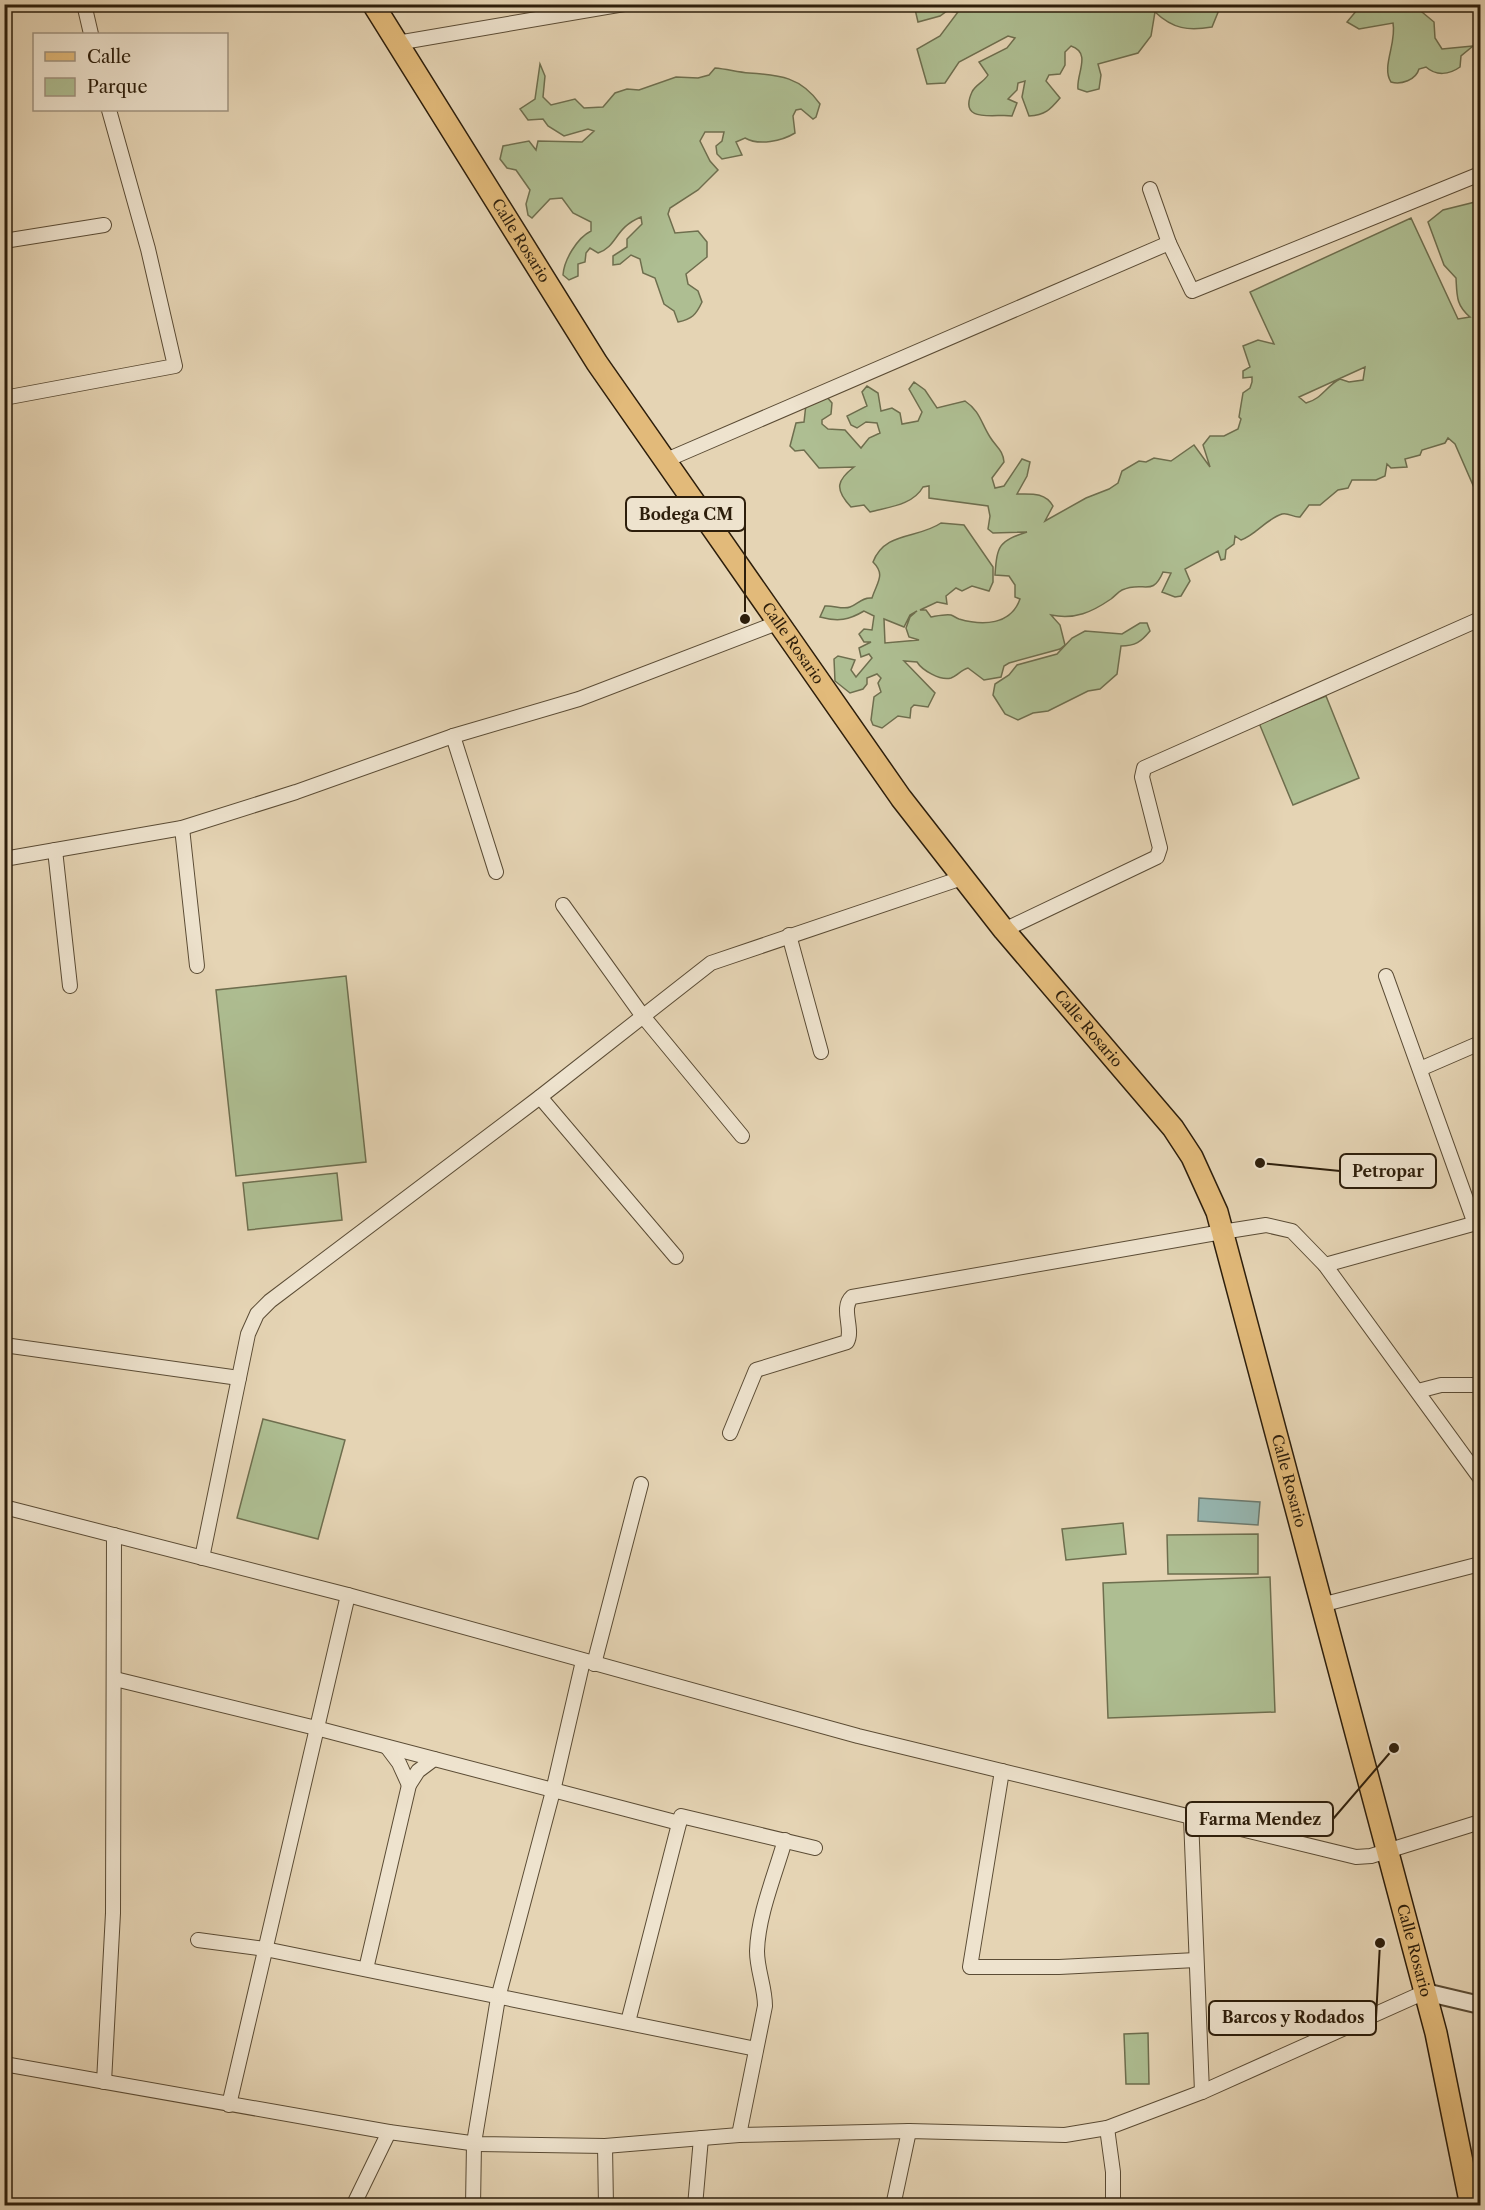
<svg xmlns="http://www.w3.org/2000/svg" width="1485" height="2210" viewBox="0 0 1485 2210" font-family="'Libre Caslon Text',serif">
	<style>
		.green { fill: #aebe92; stroke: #6e6e4e; stroke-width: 1.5; fill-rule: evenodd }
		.water { fill: #96b7b2; stroke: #6c7a6f; stroke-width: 1.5 }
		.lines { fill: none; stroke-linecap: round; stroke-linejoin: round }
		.minor-casing { stroke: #5b4c35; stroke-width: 16 }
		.tertiary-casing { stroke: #5b4c35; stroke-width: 20 }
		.primary-casing { stroke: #2d1e0b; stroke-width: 24 }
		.minor { stroke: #eee3ce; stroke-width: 14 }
		.tertiary { stroke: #eee3ce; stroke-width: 16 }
		.primary { stroke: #e2ba7a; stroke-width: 21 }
		.labels { text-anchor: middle; stroke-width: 5; stroke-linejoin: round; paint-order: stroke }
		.street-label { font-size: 15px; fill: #2d1e0b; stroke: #eee3ce }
		.leader { fill: none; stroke: #2d1e0b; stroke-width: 2 }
		.callout-dot { fill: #2d1e0b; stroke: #eee3ce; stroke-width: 2 }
		.callout { fill: #eee3ce; stroke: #2d1e0b; stroke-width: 2 }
		.callout-label { font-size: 16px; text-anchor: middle; font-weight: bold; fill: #2d1e0b }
	</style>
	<rect width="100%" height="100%" fill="#e5d4b4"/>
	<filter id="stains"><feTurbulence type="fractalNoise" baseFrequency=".00333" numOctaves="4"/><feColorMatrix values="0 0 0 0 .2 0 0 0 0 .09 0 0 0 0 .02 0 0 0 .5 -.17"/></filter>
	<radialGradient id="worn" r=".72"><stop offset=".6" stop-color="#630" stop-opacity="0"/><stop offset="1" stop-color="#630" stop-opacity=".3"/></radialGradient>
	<!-- green -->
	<g class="green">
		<path d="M1362,4L1466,5L1427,8L1422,12L1434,22L1435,38L1442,49L1473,46L1461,56L1460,67C1449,75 1436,76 1426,67L1419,69C1416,80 1401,85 1391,82C1381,67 1397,43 1393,23L1359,29L1347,22Z"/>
		<path d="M914,5V4L1221,5L1212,27C1188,31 1173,29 1155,12L1151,36L1138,53L1098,64L1101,75L1099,89L1087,92L1078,89C1076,74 1092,53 1071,46L1065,52V65L1060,74L1049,75L1046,81L1060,98C1050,110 1045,115 1029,116L1022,97L1025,81L1018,83L1017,90L1008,99L1017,103L1012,116C998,113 957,125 972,92C975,85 984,82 988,75L979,62L1007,48L1015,38L1008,36L959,62L945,83L927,84L917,49L940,36L958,12L947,11L940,16L918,22Z"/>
		<path d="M540,64L545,76L543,97L551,105L575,99L584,108L603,107L615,93L627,89L639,90L676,77L698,78L709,75L715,68C727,69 737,72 749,73C780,75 801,77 820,104L816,117L813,119L801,109L796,110L793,116L795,133C782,141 759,146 745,138L736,142L742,155L722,159L717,154L716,146L722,141L724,132H705L700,141L710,161L718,170L698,190L670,208L668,214L675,233L698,231L707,242V257L686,274L688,284L698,291L702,302C696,315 692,319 678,322L674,311L664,304L655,278L643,273L640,259L631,255L620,264L613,265V256L627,247V239L642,224L641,217C614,228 618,246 598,253L590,248L586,253L585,262L578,264V276L569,280L563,275C564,260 577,238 591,231V222L573,213L562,198L550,199L532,218L528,215L526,204L530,190L516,170L507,168L500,159L503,146L529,141L536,150L538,141L582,142L594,131L588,129L564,136L548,126L543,119L528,120L520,109L535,99Z"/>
		<path d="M1480,198V495L1476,492L1455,444L1448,438L1445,443L1422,450L1420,455L1405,459L1407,467L1391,468L1387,464L1385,476L1376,480H1352L1348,488L1338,490L1320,505H1309L1300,517C1294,518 1288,512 1282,514C1266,519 1256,535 1241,540L1235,536L1234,544L1226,550L1225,559L1221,560L1218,551L1185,569L1190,581L1181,596L1175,597L1162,592L1171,573L1163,572C1152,598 1144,580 1122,590C1118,592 1115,596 1111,599C1092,612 1075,620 1051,615L1060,625L1065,645L1060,649L1009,663L1004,666L1001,677L984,680L968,668C961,670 957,676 951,678C940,681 922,670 917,662L904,661L935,693L928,707L914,705L911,708L910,718L898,716L882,728L873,725L871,720L874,697L881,692L878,683L881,678L877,674L867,678V684L863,689L850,693L835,681L834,659L838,656L855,660L851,670L856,677L872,658L869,654L861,657L859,648L871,642H864L859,634L864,629L872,630L874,616L864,611C849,620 838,622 820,617L825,606C833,605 843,610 850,607C858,604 862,597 872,598C877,582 886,575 873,562C885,531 918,539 941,523L964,525L993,567V582L989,591L972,586L962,591L956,588L946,596L947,604L937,602L920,610H926L931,617C937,616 945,614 951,615C954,616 956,618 959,619C983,626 1011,625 1020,599L1015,597V585L1009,576L995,575C997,545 999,541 1027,532L993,533L988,529L990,516L988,506L929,498V486L923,487C913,505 889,507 870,512L864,505L851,507C834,489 837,480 854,467L819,468L804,450L795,451L790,446L796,423L804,422L806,404L826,396L832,403L831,414L822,420V424L828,429L845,430L861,448L869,438L880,433L877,423L866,422L857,428L851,425L847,416L867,406L862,392L867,386L878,393L881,411L892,408L900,413L902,424L918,421L922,412L909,389L914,382L925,390L937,408L965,401C980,411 981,423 990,437C996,447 1003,450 1004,462L992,478L995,488L1004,486L1022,459L1030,462L1027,476L1017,494C1031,494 1045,492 1053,506L1045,521L1086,498L1109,489L1118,483L1122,471L1139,461L1146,462L1154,458L1171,461L1194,445L1210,467L1203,445L1210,436H1224L1238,429L1241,419L1239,417L1243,393L1250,388L1252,382V377L1243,378V371L1250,367L1243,346L1258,340L1274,344L1250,292L1411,218L1458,319L1470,317C1456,305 1457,296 1456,278L1444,265L1428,222L1443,210L1475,202ZM1365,367L1363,380L1349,382L1340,379C1326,386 1322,399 1306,403L1299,397ZM917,611L910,617L906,628L909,637L919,640L885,643L884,619L904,627L910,615Z"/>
		<path d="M1140,623H1147L1150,631C1141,642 1135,646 1121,646L1117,674L1100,689L1088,691L1048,711L1033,713L1018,720L1005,714L993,695L995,684L1009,675L1017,665L1057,654L1072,638L1085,631L1122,634Z"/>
		<path d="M1326,696L1359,778L1293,805L1259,723Z"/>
		<path d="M346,976L366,1162L236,1176L216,990Z"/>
		<path d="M337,1173L342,1220L248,1230L243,1183Z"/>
		<path d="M263,1419L345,1440L318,1539L237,1518Z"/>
		<path d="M1123,1523L1126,1554L1066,1560L1062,1529Z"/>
		<path d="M1258,1534V1574H1168L1167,1535Z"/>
		<path d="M1270,1577L1275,1712L1108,1718L1103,1583Z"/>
		<path d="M1148,2033L1149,2084H1126L1124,2034Z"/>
	</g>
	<!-- water -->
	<path class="water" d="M1199,1498L1260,1502L1258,1525L1198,1521Z"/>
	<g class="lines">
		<defs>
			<g id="minor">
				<path d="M84,4L91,34"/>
				<path d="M397,43L624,4"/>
				<path d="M1150,189L1169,243L1192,291L1480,174"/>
				<path d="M4,241L104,225"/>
				<path d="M4,398L175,366L148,249L109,110"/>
				<path d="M664,461L1169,243"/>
				<path d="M453,736L496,872"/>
				<path d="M182,828L197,966"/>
				<path d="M55,850L70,986"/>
				<path d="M4,859L182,828L296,792L453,736L579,699L777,623"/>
				<path d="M563,905L642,1015L742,1136"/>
				<path d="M1004,930L1157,857L1160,848L1142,777L1144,768L1480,619"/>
				<path d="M789,935L821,1052"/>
				<path d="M1386,976L1475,1224"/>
				<path d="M1420,1069L1480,1043"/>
				<path d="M540,1097L676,1257"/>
				<path d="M1325,1265L1480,1222"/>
				<path d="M4,1345L239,1378"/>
				<path d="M1418,1391L1441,1385H1480"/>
				<path d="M730,1433L756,1370L847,1342C854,1329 840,1308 852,1297L1222,1232L1266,1225L1292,1231L1325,1265L1480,1478"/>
				<path d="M4,1507L348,1595L858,1736L1356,1857L1371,1856L1480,1822"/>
				<path d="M202,1558L248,1334L257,1314L270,1301L540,1097L711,963L962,878"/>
				<path d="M1321,1605L1480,1564"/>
				<path d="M594,1664L641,1484"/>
				<path d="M115,1679L316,1728L679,1823"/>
				<path d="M387,1747L399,1763L409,1785"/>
				<path d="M1002,1771L970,1967H1059L1196,1960"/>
				<path d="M1191,1818L1202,2092"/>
				<path d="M198,1940L265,1949L756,2049"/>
				<path d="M366,1969L409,1785L418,1771L434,1759"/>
				<path d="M628,2022L681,1816L815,1848"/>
				<path d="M4,2064L389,2132L478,2144L605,2146L739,2135L909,2131L1065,2135L1107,2128L1202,2092L1425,1992"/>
				<path d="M104,2082L113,1913L114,1535"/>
				<path d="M229,2105L348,1595"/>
				<path d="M1107,2128L1113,2172V2206"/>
				<path d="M739,2135L765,2006C765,1987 757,1970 757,1951C758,1915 775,1875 785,1840"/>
				<path d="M605,2146L606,2206"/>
				<path d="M353,2206L389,2132"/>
				<path d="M473,2206L474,2143L498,1998L553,1791L583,1661"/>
				<path d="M695,2206L701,2138"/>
				<path d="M893,2206L909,2131"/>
			</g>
			<path id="tertiary" d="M1425,1992L1480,2005"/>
			<g id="primary">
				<path id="s1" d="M373,4L597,363L901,798L1004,930L1173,1128L1192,1157L1217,1212L1436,2033L1471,2206"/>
			</g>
		</defs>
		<!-- minor casing -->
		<use href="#minor" class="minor-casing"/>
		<!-- tertiary casing -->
		<use href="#tertiary" class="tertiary-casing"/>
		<!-- primary casing -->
		<use href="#primary" class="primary-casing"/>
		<!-- minor -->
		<use href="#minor" class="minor"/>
		<!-- tertiary -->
		<use href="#tertiary" class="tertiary"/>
		<!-- primary -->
		<use href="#primary" class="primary"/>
	</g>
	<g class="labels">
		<!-- street labels -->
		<g class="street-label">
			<text dy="5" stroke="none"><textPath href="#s1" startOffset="279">Calle Rosario</textPath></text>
			<text dy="5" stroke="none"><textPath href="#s1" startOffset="765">Calle Rosario</textPath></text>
			<text dy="5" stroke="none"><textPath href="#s1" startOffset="1251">Calle Rosario</textPath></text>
			<text dy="5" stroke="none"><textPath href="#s1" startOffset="1755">Calle Rosario</textPath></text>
			<text dy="5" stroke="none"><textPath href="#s1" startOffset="2241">Calle Rosario</textPath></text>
		</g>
	</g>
	<!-- callouts -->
	<path class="leader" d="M745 619L745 514M1260 1163L1340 1171M1394 1748L1333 1819M1380 1943L1376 2018"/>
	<g class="callout-dot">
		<circle cx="745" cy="619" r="6"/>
		<circle cx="1260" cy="1163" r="6"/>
		<circle cx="1394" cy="1748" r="6"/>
		<circle cx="1380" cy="1943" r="6"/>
	</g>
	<g class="callout">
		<rect x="626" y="497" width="119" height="34" rx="6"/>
		<rect x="1340" y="1154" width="96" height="34" rx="6"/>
		<rect x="1186" y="1802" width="147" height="34" rx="6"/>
		<rect x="1209" y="2001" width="167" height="34" rx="6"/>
	</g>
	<g class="callout-label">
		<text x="686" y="520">Bodega CM</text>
		<text x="1388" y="1177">Petropar</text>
		<text x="1260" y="1825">Farma Mendez</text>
		<text x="1293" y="2023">Barcos y Rodados</text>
	</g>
	<!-- margin -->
	<rect width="1485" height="2210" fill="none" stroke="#e5d4b4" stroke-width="24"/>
	<rect x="6" y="6" width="1473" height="2198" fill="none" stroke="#2d1e0b" stroke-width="3"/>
	<rect x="12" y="12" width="1461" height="2186" fill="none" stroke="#2d1e0b" stroke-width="1.5"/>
	<!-- legend -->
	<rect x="33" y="33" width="195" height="78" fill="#eee3ce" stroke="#a19480" stroke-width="1.5"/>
	<rect x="45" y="52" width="30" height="9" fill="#e2ba7a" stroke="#a19480" stroke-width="1.5"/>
	<text x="87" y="63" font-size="18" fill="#2d1e0b">Calle</text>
	<rect x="45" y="78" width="30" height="18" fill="#aebe92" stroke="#a19480" stroke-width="1.5"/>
	<text x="87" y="93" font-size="18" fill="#2d1e0b">Parque</text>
	<rect width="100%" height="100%" filter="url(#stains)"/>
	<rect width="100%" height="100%" fill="url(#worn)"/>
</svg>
